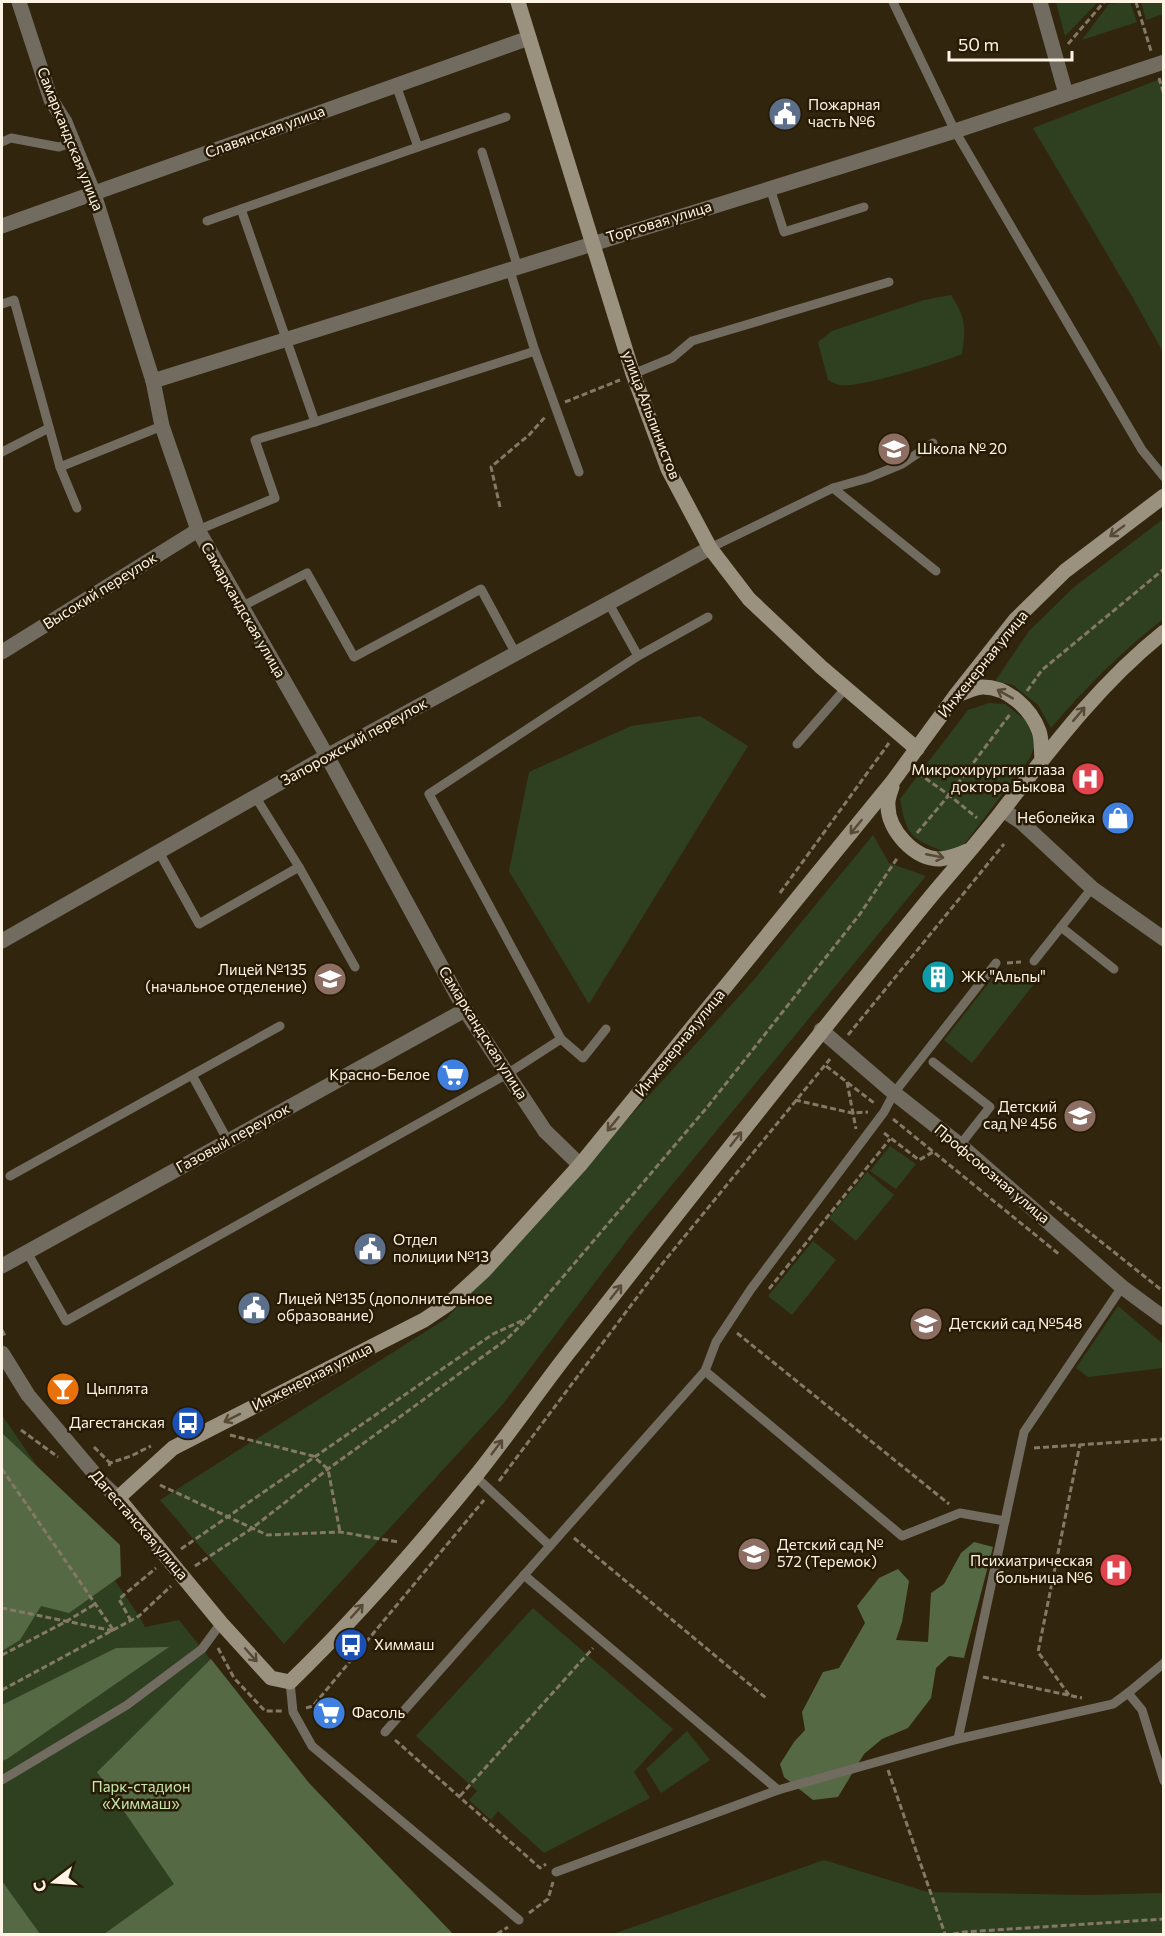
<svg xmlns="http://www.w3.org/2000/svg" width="1165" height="1936" viewBox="0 0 1165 1936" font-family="Commissioner,sans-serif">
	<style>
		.green { fill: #2e4020 }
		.forest { fill: #546944 }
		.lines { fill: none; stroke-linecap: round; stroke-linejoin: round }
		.path { stroke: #847966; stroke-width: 3; stroke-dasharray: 6 3; stroke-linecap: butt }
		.lane { stroke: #716b60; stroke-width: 9 }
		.street { stroke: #716b60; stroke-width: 15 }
		.secondary { stroke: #9a917f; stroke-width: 15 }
		.oneway { stroke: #564a36 }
		.labels { text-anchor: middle; stroke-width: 5; stroke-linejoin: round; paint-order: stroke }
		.poi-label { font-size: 15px; fill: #fdf4e6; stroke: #281b05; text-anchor: start }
		.street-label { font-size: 15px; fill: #fdf4e6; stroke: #281b05 }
		.park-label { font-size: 15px; fill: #c6eaac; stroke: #281b05 }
	</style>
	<rect width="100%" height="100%" fill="#32250e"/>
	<!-- green -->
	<g class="green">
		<path d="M1056,2H1098L1065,36Z"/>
		<path d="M1125,2H1130L1137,22L1082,40L1109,4Z"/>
		<path d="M1141,2H1163V14L1146,20Z"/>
		<path d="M1163,78V352L1133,298L1033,128Z"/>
		<path d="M951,295C966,318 966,327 962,354C943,362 859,388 841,385C837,385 832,382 828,380L818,342L832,331L924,300Z"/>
		<path d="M1163,519V619C1121,652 1086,687 1051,728L1038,705L1013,685L995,681L1029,631L1073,588Z"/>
		<path d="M989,703L1005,704L1028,722L1035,744L1030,758L962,847L944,852C910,837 907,837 900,799L968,710Z"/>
		<path d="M700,716L748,746L589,1004L509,871L529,772L631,726Z"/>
		<path d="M873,835L889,863L926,876L634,1231L503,1404L284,1644L160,1500L447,1318L753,981Z"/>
		<path d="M1021,973L1034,984L972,1063L944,1040L995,975Z"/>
		<path d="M890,1146L916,1164L896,1189L870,1171Z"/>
		<path d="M867,1172L894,1195L856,1241L829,1218Z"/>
		<path d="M813,1241L836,1260L792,1315L768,1296Z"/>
		<path d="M1118,1306L1163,1344V1368L1088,1377L1076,1368Z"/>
		<path d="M2,1415L139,1616L145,1627L179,1620L309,1783L453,1934H2Z"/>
		<path d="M533,1608L673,1729L634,1772L650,1798L544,1853L498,1811L491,1820L469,1800L477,1791L416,1736Z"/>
		<path d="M687,1731L710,1760L661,1793L646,1769Z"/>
		<path d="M824,1860L928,1892L1088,1895L1163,1893V1934H613Z"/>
	</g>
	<!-- forest -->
	<g class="forest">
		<path d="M2,1433L120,1545L121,1576L69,1613L41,1606L20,1640L2,1651Z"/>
		<path d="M974,1542L993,1547L964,1658L949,1656L936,1668L931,1698L908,1728L882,1739L864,1754L838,1797L813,1800L784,1777L780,1764L794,1742L805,1730L802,1712L823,1672L839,1668L865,1623L857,1606L879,1578L898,1569L909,1581L902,1622L896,1640L928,1642L931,1593L944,1584L961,1553Z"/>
		<path d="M169,1647L7,1759L2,1761V1705L116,1648Z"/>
		<path d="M211,1659L309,1783L453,1934H104L174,1884L97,1772Z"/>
		<path d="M2,1881L40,1934H2Z"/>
	</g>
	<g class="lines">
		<!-- path -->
		<g class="path">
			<path d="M1136,2L1151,51"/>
			<path d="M1068,44L1104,2"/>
			<path d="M1159,78L1164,95"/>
			<path d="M565,402L620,380"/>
			<path d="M500,507L491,467L530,434L546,416"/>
			<path d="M1027,691L1042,670L1164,569"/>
			<path d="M918,773L949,795L977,818"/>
			<path d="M917,833L949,795L1011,713"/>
			<path d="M780,893L889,743"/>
			<path d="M1007,963L1021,962"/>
			<path d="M848,1035L1004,844"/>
			<path d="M826,1066L874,1103"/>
			<path d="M847,1082L856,1129"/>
			<path d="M795,1100L852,1113L868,1112"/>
			<path d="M893,1119L1060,1255"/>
			<path d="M884,1133L919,1160L933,1152"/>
			<path d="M1050,1201L1164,1292"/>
			<path d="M769,1289L890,1139"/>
			<path d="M2,1330L6,1338"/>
			<path d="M737,1333L949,1504"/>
			<path d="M21,1430L58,1457"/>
			<path d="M230,1435L313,1456L328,1469L340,1532"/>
			<path d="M94,1447L110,1463"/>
			<path d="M1034,1448L1164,1439"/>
			<path d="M109,1466L110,1463L131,1456L151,1446"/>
			<path d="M2,1469L114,1631L2,1608"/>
			<path d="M499,1481L662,1264L830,1059"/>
			<path d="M160,1485L267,1535L340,1532L399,1542"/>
			<path d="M574,1538L766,1698"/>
			<path d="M181,1549L493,1334L526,1319"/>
			<path d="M195,1566L251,1529L328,1469L507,1339L528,1318L709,1105L860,914L898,857"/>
			<path d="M131,1621L119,1599L156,1568"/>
			<path d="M218,1648L234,1678L265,1711H282"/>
			<path d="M2,1655L67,1621L95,1604"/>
			<path d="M983,1677L1082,1698"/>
			<path d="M2,1690L139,1616L171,1586"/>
			<path d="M1069,1695L1038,1652L1080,1444"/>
			<path d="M306,1708L313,1706L484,1500"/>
			<path d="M395,1740L540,1868L546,1864"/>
			<path d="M888,1770L945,1934"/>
			<path d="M460,1796L593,1648"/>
			<path d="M529,1913L548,1899L553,1882"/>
			<path d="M497,1934L508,1927"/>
			<path d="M953,1934L964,1932L1164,1919"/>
		</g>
		<!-- lane -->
		<g class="lane">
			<path d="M893,2L955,131L1142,450L1164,477"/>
			<path d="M2,142L11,138L59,147L74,142"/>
			<path d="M418,147L506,117"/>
			<path d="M482,152L518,268"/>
			<path d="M770,188L784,232L864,207"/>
			<path d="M241,209L315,422"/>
			<path d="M207,221L418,147L396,85"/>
			<path d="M510,271L535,351L579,472"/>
			<path d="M2,304L14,300L60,467L77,508"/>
			<path d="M633,374L672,358L692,341L889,282"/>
			<path d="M2,452L49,428"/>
			<path d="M60,467L162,426"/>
			<path d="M833,488L868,478L902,464L933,443"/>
			<path d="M198,530L275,498L255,440L315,422L535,351"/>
			<path d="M710,548L833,488L936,571"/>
			<path d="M608,602L638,656"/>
			<path d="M241,607L307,573L354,657L481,589L516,654"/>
			<path d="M797,744L845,689"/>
			<path d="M255,796L299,867"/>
			<path d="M159,852L199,924L299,867L355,967"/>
			<path d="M1061,927L1114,969"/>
			<path d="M1034,961L1092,888"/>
			<path d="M561,1039L583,1058L606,1029"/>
			<path d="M933,1062L990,1107L960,1145"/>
			<path d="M192,1075L228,1141"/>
			<path d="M10,1176L280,1026"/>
			<path d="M27,1252L66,1321L507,1074L561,1039L429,794L638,656L708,617"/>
			<path d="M705,1371L902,1536L960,1513L1005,1521"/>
			<path d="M475,1476L550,1546"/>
			<path d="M524,1575L778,1790L556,1872"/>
			<path d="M290,1682L293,1712L312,1746L519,1920"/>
			<path d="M1128,1693L1164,1663"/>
			<path d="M385,1732L705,1371L716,1342L751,1289L884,1112L894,1093L996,963"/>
			<path d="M958,1739L1113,1704L1128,1693L1142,1710L1164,1781"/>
			<path d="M2,1780L127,1705L202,1649L221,1623"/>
			<path d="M778,1790L958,1739L1024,1432L1122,1287"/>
		</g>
		<!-- street -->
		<g class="street">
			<path d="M19,2L51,100L65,122L94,194L153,381L162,426L198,530L327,756L465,1010L545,1131L580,1165"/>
			<path d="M1040,2L1066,94"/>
			<path d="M2,226L529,38"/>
			<path d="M153,381L955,131L1164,62"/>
			<path d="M2,652L198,530"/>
			<path d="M1003,810L1021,822L1092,888L1164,939"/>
			<path d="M2,941L327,756L710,548"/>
			<path d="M821,1030L894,1093L960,1145L1122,1287L1164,1318"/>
			<path d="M2,1266L465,1010"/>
			<path d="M2,1353L28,1395L104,1485L118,1498"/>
		</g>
		<!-- secondary -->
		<g class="secondary">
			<path d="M518,2L633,374L668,469L710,548L749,599L821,667L917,749"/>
			<path d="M1164,496L1065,571L1016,619L956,695L893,781L580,1165L484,1271L448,1304L424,1320L173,1448L118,1498L221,1623L271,1678L290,1682C355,1619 417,1548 474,1478C507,1437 537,1393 569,1352C688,1200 806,1049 928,900C953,870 979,841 1003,810C1052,747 1100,683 1164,632"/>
			<path d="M956,695C964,693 975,687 983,687C1008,687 1031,709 1039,731C1042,739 1041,750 1042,759"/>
			<path d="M892,787C890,793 887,800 888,806C888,830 914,859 940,859C950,858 958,855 967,851"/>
		</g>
	</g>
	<!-- one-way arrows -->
	<defs><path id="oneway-shaft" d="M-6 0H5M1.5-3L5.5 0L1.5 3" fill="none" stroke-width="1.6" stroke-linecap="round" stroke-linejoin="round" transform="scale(1.5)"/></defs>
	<g class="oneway">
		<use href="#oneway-shaft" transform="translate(1117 531) rotate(143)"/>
		<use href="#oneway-shaft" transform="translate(1005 694) rotate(-151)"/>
		<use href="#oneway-shaft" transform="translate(1079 714) rotate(-50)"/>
		<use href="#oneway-shaft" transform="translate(856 827) rotate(129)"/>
		<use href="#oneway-shaft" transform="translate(935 856) rotate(11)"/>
		<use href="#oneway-shaft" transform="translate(613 1124) rotate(129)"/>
		<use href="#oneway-shaft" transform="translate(736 1139) rotate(-52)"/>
		<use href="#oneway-shaft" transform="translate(616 1292) rotate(-52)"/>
		<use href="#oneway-shaft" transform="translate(232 1418) rotate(153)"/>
		<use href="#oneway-shaft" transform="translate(497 1447) rotate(-53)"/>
		<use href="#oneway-shaft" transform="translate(357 1611) rotate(-48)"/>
		<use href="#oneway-shaft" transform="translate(251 1655) rotate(48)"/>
	</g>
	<!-- icons -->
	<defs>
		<symbol id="civic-disc" viewBox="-11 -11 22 22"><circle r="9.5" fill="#5c6f8a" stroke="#281b05"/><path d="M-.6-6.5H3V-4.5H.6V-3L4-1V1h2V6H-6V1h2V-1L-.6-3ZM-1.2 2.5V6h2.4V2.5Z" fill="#fff"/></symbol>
		<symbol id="school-disc" viewBox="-11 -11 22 22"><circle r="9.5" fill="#8d6e63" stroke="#281b05"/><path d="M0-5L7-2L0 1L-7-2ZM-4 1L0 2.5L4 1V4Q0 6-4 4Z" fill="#fff"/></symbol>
		<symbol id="hospital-disc" viewBox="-11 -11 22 22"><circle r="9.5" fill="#e0444e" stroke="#281b05"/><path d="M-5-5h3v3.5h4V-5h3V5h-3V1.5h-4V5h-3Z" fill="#fff"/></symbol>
		<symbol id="shop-disc" viewBox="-11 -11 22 22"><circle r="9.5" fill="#3f7fe0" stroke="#281b05"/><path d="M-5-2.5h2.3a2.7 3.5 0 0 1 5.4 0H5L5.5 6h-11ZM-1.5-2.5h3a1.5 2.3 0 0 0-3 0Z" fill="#fff"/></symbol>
		<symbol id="building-disc" viewBox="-11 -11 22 22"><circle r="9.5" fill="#0f9aa8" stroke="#281b05"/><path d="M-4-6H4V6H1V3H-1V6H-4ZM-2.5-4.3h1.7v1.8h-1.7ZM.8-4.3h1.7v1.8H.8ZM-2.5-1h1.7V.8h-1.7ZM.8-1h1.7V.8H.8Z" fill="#fff"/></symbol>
		<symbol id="supermarket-disc" viewBox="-11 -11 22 22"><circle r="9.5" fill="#3f7fe0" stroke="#281b05"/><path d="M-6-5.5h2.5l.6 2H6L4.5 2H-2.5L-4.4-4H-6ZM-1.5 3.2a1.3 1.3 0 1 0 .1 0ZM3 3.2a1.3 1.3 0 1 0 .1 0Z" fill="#fff"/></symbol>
		<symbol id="bar-disc" viewBox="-11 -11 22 22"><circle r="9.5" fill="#e8710a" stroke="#281b05"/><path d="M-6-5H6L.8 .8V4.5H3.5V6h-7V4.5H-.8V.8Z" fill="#fff"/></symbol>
		<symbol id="bus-disc" viewBox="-11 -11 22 22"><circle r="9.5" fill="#1a4fb4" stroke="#281b05"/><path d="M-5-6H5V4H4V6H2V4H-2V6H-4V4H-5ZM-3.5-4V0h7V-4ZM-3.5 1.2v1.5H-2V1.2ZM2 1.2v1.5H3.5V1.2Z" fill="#fff"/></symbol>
	</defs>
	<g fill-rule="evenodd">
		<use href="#civic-disc" x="766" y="95" width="38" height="38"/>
		<use href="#school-disc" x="875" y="430" width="38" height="38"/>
		<use href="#hospital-disc" x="1069" y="760" width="38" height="38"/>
		<use href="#shop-disc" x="1099" y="799" width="38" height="38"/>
		<use href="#building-disc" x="919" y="958" width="38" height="38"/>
		<use href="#school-disc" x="311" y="960" width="38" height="38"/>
		<use href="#supermarket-disc" x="434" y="1056" width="38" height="38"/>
		<use href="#school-disc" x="1061" y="1097" width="38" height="38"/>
		<use href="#civic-disc" x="351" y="1230" width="38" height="38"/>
		<use href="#civic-disc" x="235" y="1289" width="38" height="38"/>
		<use href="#school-disc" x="907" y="1305" width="38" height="38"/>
		<use href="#bar-disc" x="44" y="1370" width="38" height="38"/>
		<use href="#bus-disc" x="169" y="1404" width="38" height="38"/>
		<use href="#school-disc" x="735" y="1535" width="38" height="38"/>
		<use href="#hospital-disc" x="1097" y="1551" width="38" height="38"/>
		<use href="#bus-disc" x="332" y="1626" width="38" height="38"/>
		<use href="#supermarket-disc" x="310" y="1694" width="38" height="38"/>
	</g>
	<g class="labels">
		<!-- poi labels -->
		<g class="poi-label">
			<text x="808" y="110">Пожарная<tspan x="808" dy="17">часть №6</tspan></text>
			<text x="917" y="454">Школа № 20</text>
			<text x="1065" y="775" text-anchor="end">Микрохирургия глаза<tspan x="1065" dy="17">доктора Быкова</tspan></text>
			<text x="1095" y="823" text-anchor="end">Неболейка</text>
			<text x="307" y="975" text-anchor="end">Лицей №135<tspan x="307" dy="17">(начальное отделение)</tspan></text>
			<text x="961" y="982">ЖК "Альпы"</text>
			<text x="430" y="1080" text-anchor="end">Красно-Белое</text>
			<text x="1057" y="1112" text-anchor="end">Детский<tspan x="1057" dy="17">сад № 456</tspan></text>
			<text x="393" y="1245">Отдел<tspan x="393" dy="17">полиции №13</tspan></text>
			<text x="277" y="1304">Лицей №135 (дополнительное<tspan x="277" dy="17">образование)</tspan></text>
			<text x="949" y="1329">Детский сад №548</text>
			<text x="86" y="1394">Цыплята</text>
			<text x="165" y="1428" text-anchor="end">Дагестанская</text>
			<text x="777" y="1550">Детский сад №<tspan x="777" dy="17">572 (Теремок)</tspan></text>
			<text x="1093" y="1566" text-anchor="end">Психиатрическая<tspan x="1093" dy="17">больница №6</tspan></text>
			<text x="374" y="1650">Химмаш</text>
			<text x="352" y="1718">Фасоль</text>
		</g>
		<!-- street labels -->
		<g class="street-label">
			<text transform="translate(265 132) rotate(-20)" y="5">Славянская улица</text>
			<text transform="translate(70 139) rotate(68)" y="5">Самаркандская улица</text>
			<text transform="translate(659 222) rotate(-17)" y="5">Торговая улица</text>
			<text transform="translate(651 415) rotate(69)" y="5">улица Альпинистов</text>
			<text transform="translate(100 591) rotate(-32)" y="5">Высокий переулок</text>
			<text transform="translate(243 610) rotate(60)" y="5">Самаркандская улица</text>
			<text transform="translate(983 664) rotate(-51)" y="5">Инженерная улица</text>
			<text transform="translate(354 742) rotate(-29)" y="5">Запорожский переулок</text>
			<text transform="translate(483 1033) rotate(58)" y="5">Самаркандская улица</text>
			<text transform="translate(680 1043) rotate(-51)" y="5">Инженерная улица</text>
			<text transform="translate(233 1138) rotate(-29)" y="5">Газовый переулок</text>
			<text transform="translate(992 1174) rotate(40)" y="5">Профсоюзная улица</text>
			<text transform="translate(312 1377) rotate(-27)" y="5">Инженерная улица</text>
			<text transform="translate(139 1525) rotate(49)" y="5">Дагестанская улица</text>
		</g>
		<!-- park labels -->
		<g class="park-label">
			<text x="141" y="1792">Парк-стадион<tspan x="141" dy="17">«Химмаш»</tspan></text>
		</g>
	</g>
	<!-- border -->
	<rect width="1165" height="1936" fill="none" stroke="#fdf4e6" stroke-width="6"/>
	<!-- north arrow -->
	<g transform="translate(54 1882) rotate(253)" stroke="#281b05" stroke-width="4.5" paint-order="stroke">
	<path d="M0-4.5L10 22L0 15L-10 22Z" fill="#fdf4e6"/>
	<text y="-9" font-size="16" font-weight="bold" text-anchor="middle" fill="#fdf4e6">С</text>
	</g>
	<!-- scale -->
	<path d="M949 51v9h123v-9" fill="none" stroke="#fdf4e6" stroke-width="3"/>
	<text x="958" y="51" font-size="18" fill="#fdf4e6" stroke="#281b05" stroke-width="4.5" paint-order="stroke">50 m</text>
</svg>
